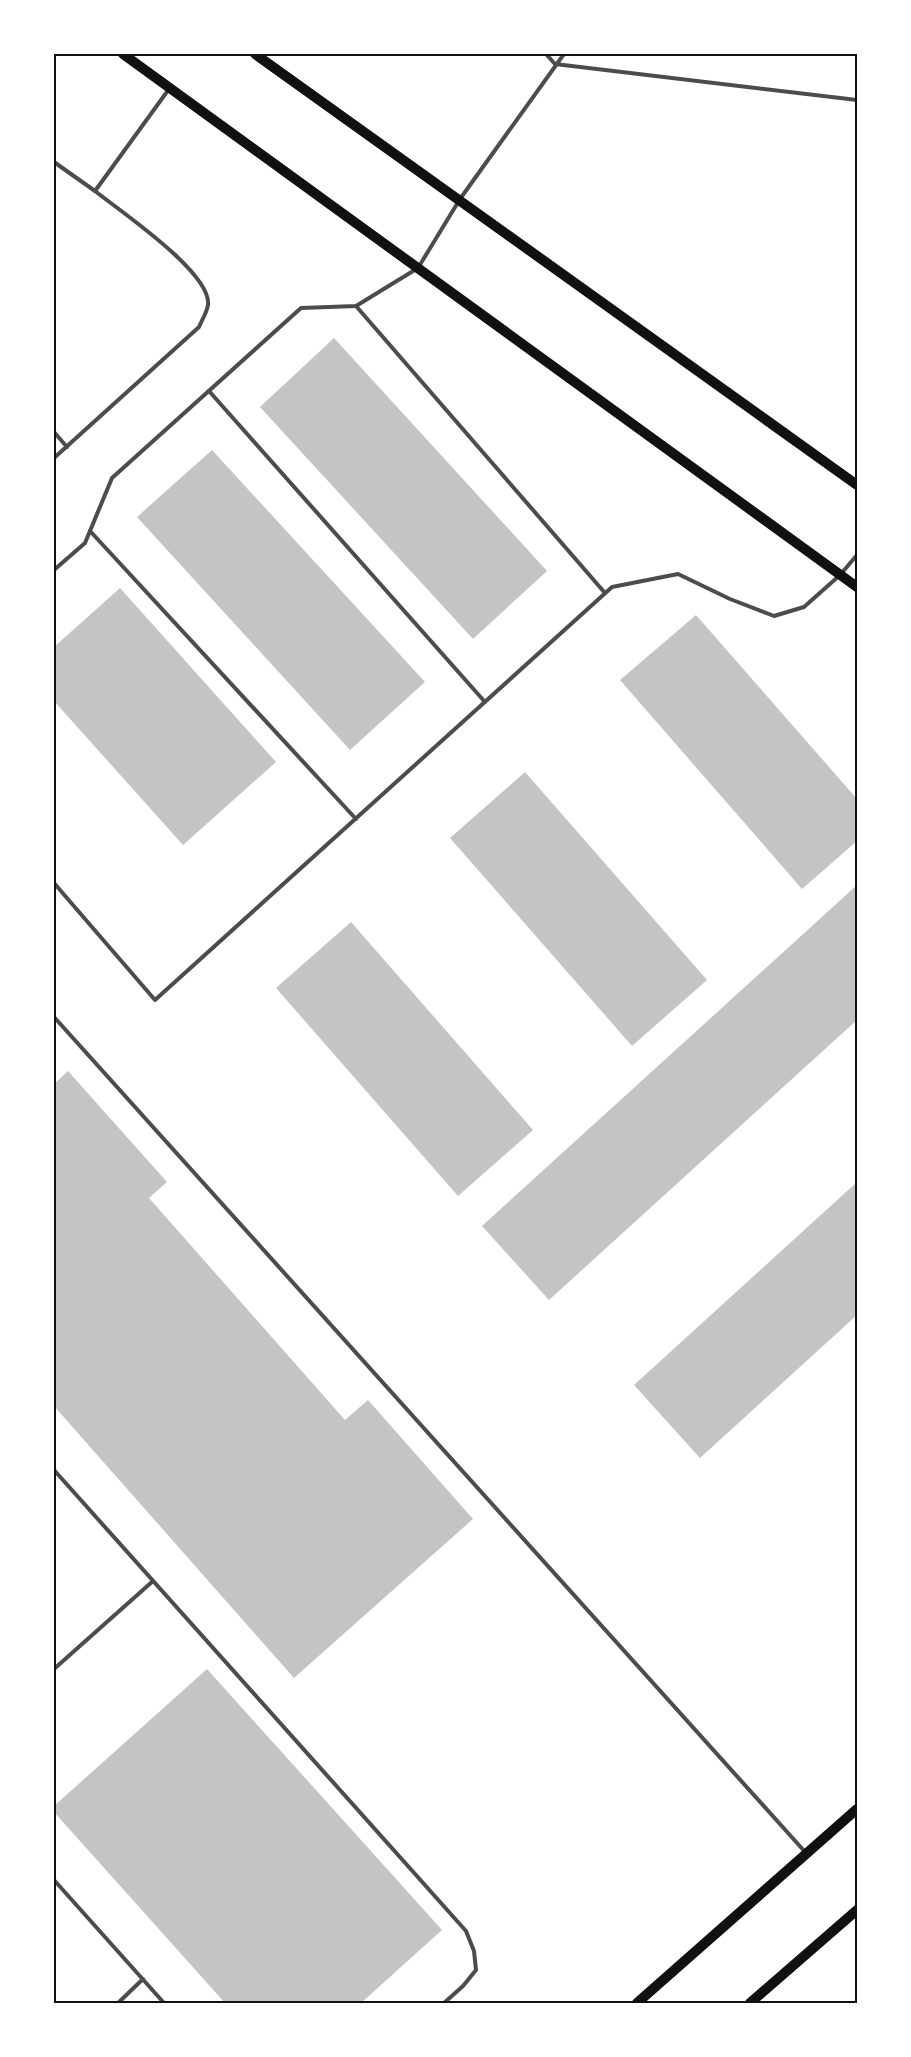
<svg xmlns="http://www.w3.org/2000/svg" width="911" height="2057" viewBox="0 0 911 2057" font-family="'Nunito Sans',sans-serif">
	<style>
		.building { fill: #c4c4c4 }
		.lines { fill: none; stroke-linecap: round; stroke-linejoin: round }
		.service { stroke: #4c4c4c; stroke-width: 4 }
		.secondary { stroke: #111; stroke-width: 10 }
		.neatline { fill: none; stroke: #111; stroke-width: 2 }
	</style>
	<rect width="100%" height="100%" fill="#fff"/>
	<!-- building -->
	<g class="building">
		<path d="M334,338L547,571L473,639L260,407Z"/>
		<path d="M212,450L425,682L350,750L137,517Z"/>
		<path d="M120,588L276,762L183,845L54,701V647Z"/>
		<path d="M696,615L857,799V841L802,889L620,680Z"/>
		<path d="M525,772L707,980L632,1046L450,838Z"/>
		<path d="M857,885V1020L549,1300L482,1226Z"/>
		<path d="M351,922L533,1130L458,1196L276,988Z"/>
		<path d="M68,1071L167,1182L149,1198L345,1420L368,1400L473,1519L294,1678L54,1406V1084Z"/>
		<path d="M857,1182V1315L700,1458L634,1385Z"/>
		<path d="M207,1669L442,1930L361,2003H225L54,1812V1806Z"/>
	</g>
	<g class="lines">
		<!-- service -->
		<g class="service">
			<path d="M546,54L555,64L857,100"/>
			<path d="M54,162L95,191"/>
			<path d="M356,306L605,593"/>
			<path d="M209,391L485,702"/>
			<path d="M54,432L67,447"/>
			<path d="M54,458L199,327C202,320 207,312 208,305C212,273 120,211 95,191L169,89"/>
			<path d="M90,531L356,819"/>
			<path d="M54,570L85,543L112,478L301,308L356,306L418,268L460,199L564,54"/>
			<path d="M54,883L155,1000L612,587L678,574L730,599L774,616L804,607L840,575L857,555"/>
			<path d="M54,1017L806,1853"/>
			<path d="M54,1470L466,1931L474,1951L476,1970L463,1986L444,2003"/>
			<path d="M54,1669L153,1581"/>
			<path d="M54,1880L164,2003"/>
			<path d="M118,2003L143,1979"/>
		</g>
		<!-- secondary -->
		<g class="secondary">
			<path d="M123,54L857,587"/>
			<path d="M255,54L857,485"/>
			<path d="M637,2003L857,1809"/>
			<path d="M750,2003L857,1910"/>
		</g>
	</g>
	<!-- border -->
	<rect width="911" height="2057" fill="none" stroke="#ffffff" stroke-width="110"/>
	<rect x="55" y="55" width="801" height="1947" class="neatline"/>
</svg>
